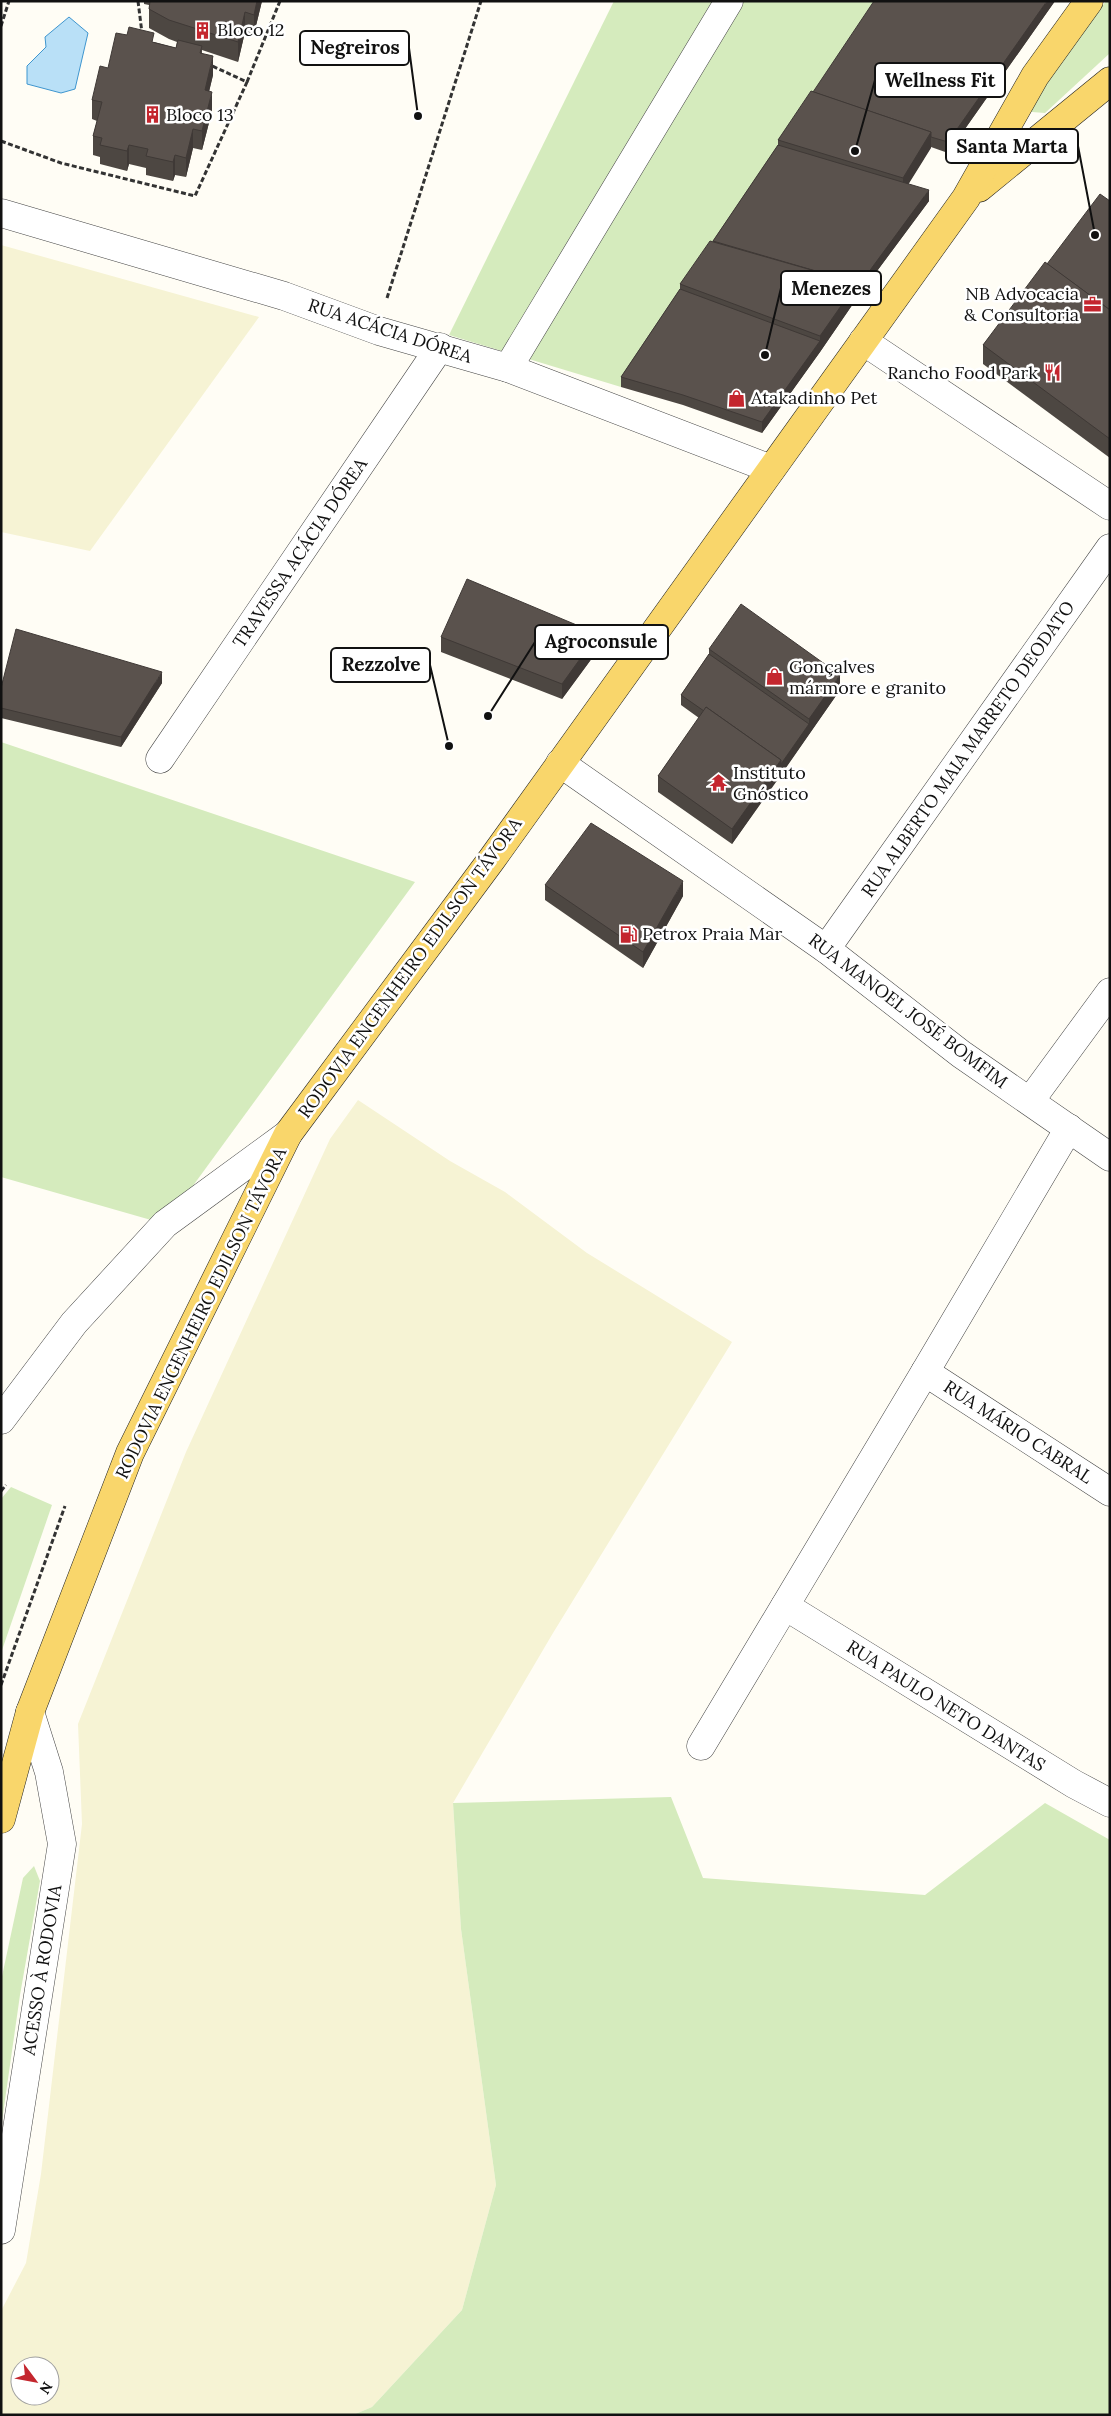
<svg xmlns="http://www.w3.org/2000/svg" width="1111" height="2416" viewBox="0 0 1111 2416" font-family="Lora,serif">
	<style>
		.farmland { fill: #f6f3d4; fill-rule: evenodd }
		.green { fill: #d5ebbd }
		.water { fill: #b9e0f7; stroke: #3f96cf }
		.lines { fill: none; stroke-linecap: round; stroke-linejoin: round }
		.minor-casing { stroke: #444; stroke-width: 29 }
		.major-casing { stroke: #222; stroke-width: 29 }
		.path { stroke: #333; stroke-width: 3; stroke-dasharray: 5 2.5; stroke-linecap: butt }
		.minor { stroke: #fff; stroke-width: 28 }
		.major { stroke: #f9d66b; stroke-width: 28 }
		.wall { fill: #4d4742 }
		.shaded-wall { fill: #3f3936 }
		.building { fill: #5a524d; stroke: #3f3936 }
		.labels { text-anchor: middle; stroke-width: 5; stroke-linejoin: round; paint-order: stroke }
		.poi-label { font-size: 18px; fill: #111; stroke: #fff; text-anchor: start }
		.street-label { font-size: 18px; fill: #111; stroke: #fff }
		.leader { fill: none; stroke: #111; stroke-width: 2 }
		.callout-dot { fill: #111; stroke: #fff; stroke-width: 2 }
		.callout { fill: #fff; stroke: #111; stroke-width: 2 }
		.callout-label { font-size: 19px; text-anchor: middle; font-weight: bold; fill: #111 }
	</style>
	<rect width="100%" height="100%" fill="#fffdf5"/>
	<!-- farmland -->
	<g class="farmland">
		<path d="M1,245L259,317L90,551L1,532Z"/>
		<path d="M358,1100L450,1161L505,1192L587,1253L732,1342L553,1633L453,1803L461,1929L496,2185L462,2310L372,2407L353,2415H1V2311L26,2263L41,2174L82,1824L78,1724L186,1452L330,1139ZM20,2366H50V2396H20Z"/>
	</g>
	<!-- green -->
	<g class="green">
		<path d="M614,1H882L621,387L449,335Z"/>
		<path d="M1106,1H1110V53L1045,113L1032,112V100Z"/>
		<path d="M1,742L415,882L165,1224L1,1177Z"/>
		<path d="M11,1487L52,1505L1,1653V1499Z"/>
		<path d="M671,1797L703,1878L925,1895L1045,1803L1110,1840V2415H353L372,2407L462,2310L496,2185L461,1929L453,1803Z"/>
		<path d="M34,1866L40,1881L20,1995L1,2128V1981L23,1878Z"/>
	</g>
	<!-- water -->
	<path class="water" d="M69,17L88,33L75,89L61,93L27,84V66L46,47L45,37Z"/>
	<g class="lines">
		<defs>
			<g id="minor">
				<path d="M1,213L284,296L379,331L508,368L771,469"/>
				<path d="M863,341L1110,506"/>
				<path d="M508,368L729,1"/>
				<path d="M160,759L440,347"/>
				<path d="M560,763L826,949L961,1054L1110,1157"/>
				<path d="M826,949L1110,548"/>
				<path d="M1030,1101L1110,992"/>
				<path d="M925,1372L1110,1492"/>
				<path d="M1,1420L74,1323L165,1224L288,1134"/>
				<path d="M785,1606L1074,1784L1110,1803"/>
				<path d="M701,1746L925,1372L1069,1128"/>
				<path d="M1,2230L62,1844L49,1772L30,1712"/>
			</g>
			<g id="major">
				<path d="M979,188L1110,81"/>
				<path d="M1,1819L30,1712L130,1453L288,1134L492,859L966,198L1035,76L1089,1"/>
			</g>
		</defs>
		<!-- minor casing -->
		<use href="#minor" class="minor-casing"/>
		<!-- major casing -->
		<use href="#major" class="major-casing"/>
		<!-- path -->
		<g class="path">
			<path d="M138,1L142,33"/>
			<path d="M1,26L9,1"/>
			<path d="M247,82L280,1"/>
			<path d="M1,141L61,163L195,196L247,82L210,65"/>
			<path d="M387,298L481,1"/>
			<path d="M1,1491L6,1485"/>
			<path d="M1,1685L65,1506"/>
		</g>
		<!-- minor -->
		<use href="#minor" class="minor"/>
		<!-- major -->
		<use href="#major" class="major"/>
	</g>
	<!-- wall -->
	<g class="wall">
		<path d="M144,1H262L254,34L245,32L238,62L202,50V53L213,75L209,91L212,111L202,150L193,148L186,177L175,175L173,181L146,175V168L129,164L127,171L100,164V157L93,155V136L97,121L92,119V100L108,68L154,42L176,48L177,42L169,39L149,28V5L144,4Z"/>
		<path d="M1055,1L948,153L931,147L908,184L929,201L857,298L820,352L762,433L683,405L621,387V377L680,289V284L713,241L778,145V140L813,92Z"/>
		<path d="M1110,201V458L983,364V345L1047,264Z"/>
		<path d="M441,637L598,650L562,699L441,652Z"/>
		<path d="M709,649L840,690L732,844L658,792V776L699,718L681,705V695L709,654Z"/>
		<path d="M162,683L121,747L1,718V688Z"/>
		<path d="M545,885L683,896L643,968L545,900Z"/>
	</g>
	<!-- shaded-wall -->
	<g class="shaded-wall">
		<path d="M257,1H262L254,34V15Z"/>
		<path d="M1047,1H1055L948,153V142Z"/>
		<path d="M245,12V32L238,62V42Z"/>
		<path d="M213,56V75L205,109V90Z"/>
		<path d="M212,92V111L202,150V131Z"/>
		<path d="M193,129V148L186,177V158Z"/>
		<path d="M931,132V148L903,193V178Z"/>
		<path d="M129,145V164L127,171V151Z"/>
		<path d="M175,155V175L173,181V162Z"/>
		<path d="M929,190V201L857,298L820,352L762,433V422L820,341V336L857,283Z"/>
		<path d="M598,634V650L562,699V684Z"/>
		<path d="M162,672V683L121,747V737Z"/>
		<path d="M840,675V690L781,775V764L809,724V719Z"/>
		<path d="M781,760V775L732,844V829Z"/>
		<path d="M683,881V896L643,968V952Z"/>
	</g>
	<!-- building -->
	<g class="building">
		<path d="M150,1H257L254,15L245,12L238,42L169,20L149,9Z"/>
		<path d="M874,1H1047L948,142L931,137V132L813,92Z"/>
		<path d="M129,27L154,33L152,42L176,48L178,40L202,46L200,53L213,56L205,90L212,92L202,131L193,129L186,158L175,155L173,162L146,156L148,149L129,145L127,151L100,145L102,138L93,136L102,102L92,100L100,66L108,68L116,33L127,35Z"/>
		<path d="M811,91L931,132L903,178L778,140Z"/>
		<path d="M778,145L929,190L857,288V283L713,241Z"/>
		<path d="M1100,194L1110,201V310L1047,264Z"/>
		<path d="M710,241L857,283L820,336L680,284Z"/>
		<path d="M1045,262L1110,310V439L983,345Z"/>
		<path d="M680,289L820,341L762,422L683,395L621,377Z"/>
		<path d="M467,579L598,634L562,684L441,637Z"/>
		<path d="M741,604L840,675L809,719L709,649Z"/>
		<path d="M16,629L162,672L121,737L1,708V688Z"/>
		<path d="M709,654L809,724L781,764V760L706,707L704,711L681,695Z"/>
		<path d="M706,707L781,760L732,829L658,776Z"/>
		<path d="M591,823L683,881L643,952L545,885Z"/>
	</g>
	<!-- icons -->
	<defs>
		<symbol id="building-bare" viewBox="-9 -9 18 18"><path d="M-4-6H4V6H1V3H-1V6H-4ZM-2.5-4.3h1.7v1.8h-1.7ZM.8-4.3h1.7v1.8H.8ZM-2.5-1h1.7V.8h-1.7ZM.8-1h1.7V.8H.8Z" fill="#c4262e" stroke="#fff" stroke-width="2.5" paint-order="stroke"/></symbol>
		<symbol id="office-bare" viewBox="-9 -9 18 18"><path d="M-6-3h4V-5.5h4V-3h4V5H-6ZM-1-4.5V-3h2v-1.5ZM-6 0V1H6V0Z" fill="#c4262e" stroke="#fff" stroke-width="2.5" paint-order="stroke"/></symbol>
		<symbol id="restaurant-bare" viewBox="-9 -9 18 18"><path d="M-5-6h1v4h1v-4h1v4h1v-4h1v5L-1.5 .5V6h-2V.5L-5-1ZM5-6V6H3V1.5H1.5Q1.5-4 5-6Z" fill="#c4262e" stroke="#fff" stroke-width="2.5" paint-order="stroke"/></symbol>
		<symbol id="shop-bare" viewBox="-9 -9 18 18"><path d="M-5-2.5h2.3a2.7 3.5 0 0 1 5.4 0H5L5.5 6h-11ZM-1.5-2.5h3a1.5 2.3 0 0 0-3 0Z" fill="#c4262e" stroke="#fff" stroke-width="2.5" paint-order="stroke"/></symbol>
		<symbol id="temple-bare" viewBox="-9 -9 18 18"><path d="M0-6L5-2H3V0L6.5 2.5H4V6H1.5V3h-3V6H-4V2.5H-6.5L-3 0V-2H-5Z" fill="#c4262e" stroke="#fff" stroke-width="2.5" paint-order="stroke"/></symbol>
		<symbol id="fuel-bare" viewBox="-9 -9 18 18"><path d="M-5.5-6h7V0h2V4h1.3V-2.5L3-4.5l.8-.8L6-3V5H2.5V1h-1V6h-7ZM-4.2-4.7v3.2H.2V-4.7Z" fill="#c4262e" stroke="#fff" stroke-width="2.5" paint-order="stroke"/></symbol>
	</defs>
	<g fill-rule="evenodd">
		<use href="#building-bare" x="190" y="18" width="25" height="25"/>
		<use href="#building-bare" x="140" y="102" width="25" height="25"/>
		<use href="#office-bare" x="1080" y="292" width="25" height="25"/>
		<use href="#restaurant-bare" x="1040" y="360" width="25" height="25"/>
		<use href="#shop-bare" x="724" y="386" width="25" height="25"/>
		<use href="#shop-bare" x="762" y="664" width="25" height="25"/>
		<use href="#temple-bare" x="706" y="770" width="25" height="25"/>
		<use href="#fuel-bare" x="616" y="922" width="25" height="25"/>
	</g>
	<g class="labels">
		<!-- poi labels -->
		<g class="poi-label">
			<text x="217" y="36">Bloco 12</text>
			<text x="166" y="121">Bloco 13</text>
			<text x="1079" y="300" text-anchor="end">NB Advocacia<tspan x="1079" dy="21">&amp; Consultoria</tspan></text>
			<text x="1038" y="379" text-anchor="end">Rancho Food Park</text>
			<text x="751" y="404">Atakadinho Pet</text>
			<text x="789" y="673">Gonçalves<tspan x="789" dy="21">mármore e granito</tspan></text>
			<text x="733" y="779">Instituto<tspan x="733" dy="21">Gnóstico</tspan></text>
			<text x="642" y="940">Petrox Praia Mar</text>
		</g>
		<!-- street labels -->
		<g class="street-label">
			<text transform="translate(390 331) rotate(18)" y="6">RUA ACÁCIA DÓREA</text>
			<text transform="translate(300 553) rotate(-56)" y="6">TRAVESSA ACÁCIA DÓREA</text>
			<text transform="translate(968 749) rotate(-55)" y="6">RUA ALBERTO MAIA MARRETO DEODATO</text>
			<text transform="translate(410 968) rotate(-54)" y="6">RODOVIA ENGENHEIRO EDILSON TÁVORA</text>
			<text transform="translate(908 1011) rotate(37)" y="6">RUA MANOEL JOSÉ BOMFIM</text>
			<text transform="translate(201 1313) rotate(-64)" y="6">RODOVIA ENGENHEIRO EDILSON TÁVORA</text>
			<text transform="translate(1018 1432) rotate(33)" y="6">RUA MÁRIO CABRAL</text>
			<text transform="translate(946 1706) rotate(32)" y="6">RUA PAULO NETO DANTAS</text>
			<text transform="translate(42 1970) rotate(-81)" y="6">ACESSO À RODOVIA</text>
		</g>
	</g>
	<!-- callouts -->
	<path class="leader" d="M418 116L409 48M855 151L875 80M1095 235L1078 146M765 355L781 288M488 716L535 642M449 746L430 665"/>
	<g class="callout-dot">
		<circle cx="418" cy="116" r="5"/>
		<circle cx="855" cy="151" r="5"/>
		<circle cx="1095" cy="235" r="5"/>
		<circle cx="765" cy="355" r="5"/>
		<circle cx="488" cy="716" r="5"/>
		<circle cx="449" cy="746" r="5"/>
	</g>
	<g class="callout">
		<rect x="300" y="31" width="109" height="34" rx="5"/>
		<rect x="875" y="63" width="130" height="34" rx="5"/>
		<rect x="946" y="129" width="132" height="34" rx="5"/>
		<rect x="781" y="271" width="100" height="34" rx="5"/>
		<rect x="535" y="625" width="133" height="34" rx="5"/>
		<rect x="331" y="648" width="99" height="34" rx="5"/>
	</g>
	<g class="callout-label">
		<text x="355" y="54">Negreiros</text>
		<text x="940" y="87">Wellness Fit</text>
		<text x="1012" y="153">Santa Marta</text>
		<text x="831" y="295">Menezes</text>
		<text x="601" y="648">Agroconsule</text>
		<text x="381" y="671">Rezzolve</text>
	</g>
	<!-- border -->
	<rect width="1111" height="2416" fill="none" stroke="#111111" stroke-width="5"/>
	<!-- north arrow -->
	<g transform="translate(35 2381) rotate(122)"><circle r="24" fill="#ffffff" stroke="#a0a0a0"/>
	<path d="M0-4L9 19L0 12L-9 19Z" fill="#c4262e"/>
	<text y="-8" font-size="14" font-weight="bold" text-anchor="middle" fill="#111111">N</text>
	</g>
</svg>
